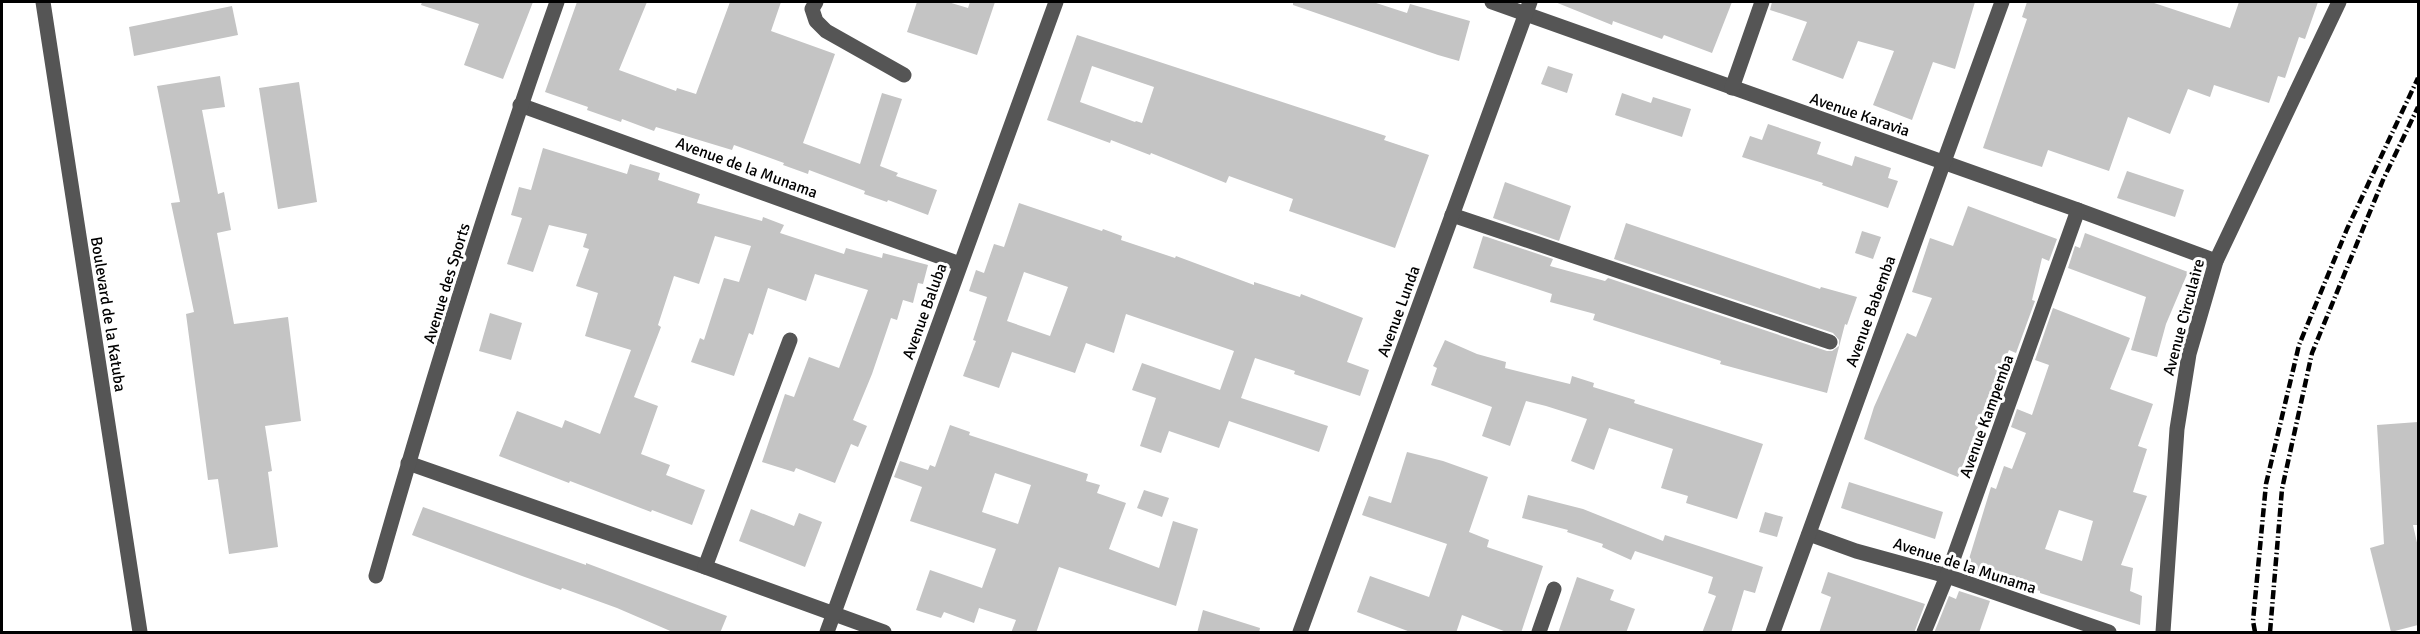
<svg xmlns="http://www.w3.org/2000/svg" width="2420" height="634" viewBox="0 0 2420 634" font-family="Signika,sans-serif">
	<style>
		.building { fill: #c4c4c4; fill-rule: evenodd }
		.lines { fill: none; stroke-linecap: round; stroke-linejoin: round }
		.minor { stroke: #555; stroke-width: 15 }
		.rail { stroke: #000; stroke-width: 4.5; stroke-dasharray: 9 3 1.5 3; stroke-linecap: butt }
		.labels { text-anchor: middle; stroke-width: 6; stroke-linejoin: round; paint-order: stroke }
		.street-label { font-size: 16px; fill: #000; stroke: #fff }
	</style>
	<rect width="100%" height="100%" fill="#fff"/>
	<!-- building -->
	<g class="building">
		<path d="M422,2H533L503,79L464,65L479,24L421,5Z"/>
		<path d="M577,2H647L619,70L676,91L677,88L696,94L730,2H781L771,31L835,54L803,143L860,164L882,93L902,99L880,166L898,173L896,176L937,190L928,215L888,200L887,202L864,194L865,191L809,170L808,174L783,165L784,163L734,145L732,150L656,127L654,131L622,119L621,122L587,110L588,107L545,92Z"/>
		<path d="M917,2H948L968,8L970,2H995L977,55L907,32Z"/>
		<path d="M1293,2H1373L1407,13L1410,4L1470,21L1459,61L1438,55L1293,5Z"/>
		<path d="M1555,2H1732L1712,53L1664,35L1662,39L1613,21L1612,25Z"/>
		<path d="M1772,2H1975L1955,69L1933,62L1912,120L1873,105L1894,51L1858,41L1843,79L1792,60L1807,22L1770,10Z"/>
		<path d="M2027,2H2151L2230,28L2239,2H2318L2305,39L2299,37L2285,78L2278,76L2269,103L2214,85L2210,97L2188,89L2170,134L2128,117L2109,171L2048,150L2042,167L1983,148L2027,19L2022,17Z"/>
		<path d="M232,6L238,35L134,56L129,27Z"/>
		<path d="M1077,35L1386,136L1384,140L1429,155L1395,248L1289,211L1293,199L1229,176L1226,183L1151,153L1150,155L1111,140L1110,143L1047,120ZM1092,66L1154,87L1142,123L1136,121L1135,122L1080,102Z"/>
		<path d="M1548,66L1573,74L1567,93L1541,84Z"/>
		<path d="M220,76L225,107L202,110L218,194L224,192L231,230L217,233L234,324L288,317L301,421L265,426L272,471L268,472L278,547L229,554L218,479L208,480L186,314L194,312L171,203L180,202L157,86Z"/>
		<path d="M299,82L317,202L278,209L259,88Z"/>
		<path d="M1622,93L1651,103L1653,97L1691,109L1682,137L1615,115Z"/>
		<path d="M1768,124L1821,142L1817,154L1852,166L1855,156L1891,168L1888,178L1898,181L1888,208L1822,185L1823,183L1742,157L1750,136L1762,140Z"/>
		<path d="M543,148L627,174L630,164L660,173L658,180L700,194L697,203L762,221L763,217L784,225L780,233L844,254L846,248L882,258L883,253L928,265L923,284L918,283L913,303L903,300L897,320L891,318L872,374L853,420L867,426L858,447L851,444L835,483L796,468L794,472L762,462L785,394L794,397L809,357L839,368L868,290L815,274L806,301L768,288L753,335L749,333L734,376L691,362L700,338L704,340L724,278L739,282L751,246L715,236L699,284L674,276L658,325L661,327L634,397L658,406L641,454L670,465L666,475L705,490L692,525L652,510L651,512L570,481L569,483L499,456L517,411L562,428L565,420L600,434L631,350L585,336L598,293L576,286L589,249L583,247L587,234L549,225L533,272L507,264L522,218L511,215L519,187L531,190Z"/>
		<path d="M2127,171L2184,190L2175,217L2117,198Z"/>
		<path d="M1505,182L1571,206L1559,241L1493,218Z"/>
		<path d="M1019,203L1102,231L1103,229L1122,236L1121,240L1175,258L1176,256L1254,285V282L1300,297L1301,294L1363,318L1347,362L1369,370L1360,396L1294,374L1295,371L1255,358L1241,398L1328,426L1319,452L1229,421L1219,448L1169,431L1161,453L1140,446L1156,398L1132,390L1142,363L1220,390L1234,351L1126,314L1114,353L1086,343L1075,373L1012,352L999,388L963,376L976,341L973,340L987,297L969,291L976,270L984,273L994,244L1004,247ZM1024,272L1068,287L1050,336L1007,321Z"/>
		<path d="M1968,206L2057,239L2049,261L2042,258L2032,300L2035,301L2016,353L2009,350L1988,398L1999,402L1992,421L1982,417L1958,477L1864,439L1874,407L1907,333L1916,337L1932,298L1912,292L1930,238L1953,246Z"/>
		<path d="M1626,223L1820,289L1821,287L1857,297L1847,325L1845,324L1827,393L1720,364L1721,361L1593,320L1595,314L1550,302L1552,294L1473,268L1483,236L1487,237L1553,259L1550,266L1605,281L1608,278L1827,351H1832L1839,346V340L1833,333L1614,259Z"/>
		<path d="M1862,231L1881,237L1873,259L1855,253Z"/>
		<path d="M2085,233L2188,272L2166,324L2157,357L2131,350L2146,297L2068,268L2075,246L2080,248Z"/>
		<path d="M2053,308L2130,338L2110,389L2153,404L2138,446L2147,449L2133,492L2147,496L2121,565L2133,568L2130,591L2142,596L2140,625L2040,593V591L1998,578L1996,583L1965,572L1991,487L1996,489L2004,466L2012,469L2026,433L2011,427L2017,409L2032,415L2049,365L2035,360ZM2059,510L2093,521L2082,561L2045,549Z"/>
		<path d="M490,313L522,323L511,360L479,351Z"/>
		<path d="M1445,340L1477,354L1506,362L1505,368L1570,384L1572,376L1594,383L1593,387L1635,400L1634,403L1763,444L1737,519L1686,503L1688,496L1661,488L1673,449L1609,428L1594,470L1571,461L1587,419L1546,406L1526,401L1510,446L1482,436L1492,407L1431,385L1437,368L1433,366Z"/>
		<path d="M2418,422V525H2413L2418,547V625L2391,632L2370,548L2384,544L2377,425Z"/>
		<path d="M950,425L970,432L969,435L1088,474L1086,481L1100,485L1097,493L1126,503L1109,549L1159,568L1173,521L1198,529L1176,606L1059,567L1036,633H1011L1016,620L979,608L974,623L944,612L941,618L916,610L930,570L982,588L996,549L910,521L922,487L894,477L900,461L928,470L930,465L935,467ZM995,473L1031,485L1018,524L982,512Z"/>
		<path d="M1407,452L1443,461L1488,477L1469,532L1489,540L1487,547L1543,566L1521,633H1509L1462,615L1456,633H1413L1357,612L1370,576L1429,597L1447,544L1362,515L1369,496L1391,503Z"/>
		<path d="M1849,482L1943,512L1935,539L1841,508Z"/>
		<path d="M1144,490L1169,498L1162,517L1137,508Z"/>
		<path d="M1528,495L1583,509L1663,541L1665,535L1763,567L1755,593L1744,590L1731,633H1702L1716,596L1708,593L1713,577L1635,551L1631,560L1602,547L1603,544L1567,532L1568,530L1522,518Z"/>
		<path d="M423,507L586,565V563L727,616L720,633H675L617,608L562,588L561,590L522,576L412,535Z"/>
		<path d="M751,509L794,526L799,513L822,522L805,567L739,541Z"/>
		<path d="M1765,512L1783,517L1777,537L1759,532Z"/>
		<path d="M1828,572L1925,604L1914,633H1819L1831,597L1821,593Z"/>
		<path d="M1577,577L1614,590L1610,600L1635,609L1626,633H1558Z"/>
		<path d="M1959,591L1990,601L1979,633H1934L1949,596L1956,599Z"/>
		<path d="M1203,610L1260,628L1259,633H1197Z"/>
	</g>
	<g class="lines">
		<!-- minor -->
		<g class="minor">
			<path d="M43,2L140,632"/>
			<path d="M816,2L812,9L816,21L826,31L904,75"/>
			<path d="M1492,2L2078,210L2216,261"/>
			<path d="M1732,88L1762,2"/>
			<path d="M520,105L960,264"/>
			<path d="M1452,215L1830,342"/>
			<path d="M408,463L705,567L884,632"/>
			<path d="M1809,534L1856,551L1947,576L2109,632"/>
			<path d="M705,567L790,340"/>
			<path d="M376,576C431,383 490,191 557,2"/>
			<path d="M827,632L1056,2"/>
			<path d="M1300,632L1530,2"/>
			<path d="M1539,632L1554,589"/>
			<path d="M1773,632L2002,2"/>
			<path d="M1924,632L1947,576L2078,210"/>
			<path d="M2163,632L2177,429L2189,354L2216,261L2339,2"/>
		</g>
		<!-- rail -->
		<g class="rail">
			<path d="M2255,632L2253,621L2266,484L2299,345L2347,229L2418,78"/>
			<path d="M2270,632L2282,489L2312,353L2383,180L2418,107"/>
		</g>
	</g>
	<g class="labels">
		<!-- street labels -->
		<g class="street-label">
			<text transform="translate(1860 114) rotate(19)" y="6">Avenue Karavia</text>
			<text transform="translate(747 167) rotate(20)" y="6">Avenue de la Munama</text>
			<text transform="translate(446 283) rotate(-73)" y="6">Avenue des Sports</text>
			<text transform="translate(924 311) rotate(-70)" y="6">Avenue Baluba</text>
			<text transform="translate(1398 311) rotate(-70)" y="6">Avenue Lunda</text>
			<text transform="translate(1870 311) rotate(-70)" y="6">Avenue Babemba</text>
			<text transform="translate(109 314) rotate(81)" y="6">Boulevard de la Katuba</text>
			<text transform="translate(2183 317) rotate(-75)" y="6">Avenue Circulaire</text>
			<text transform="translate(1986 416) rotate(-70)" y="6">Avenue Kampemba</text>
			<text transform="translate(1965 565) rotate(18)" y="6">Avenue de la Munama</text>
		</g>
	</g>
	<!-- border -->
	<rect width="2420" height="634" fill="none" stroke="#000000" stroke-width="6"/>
</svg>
